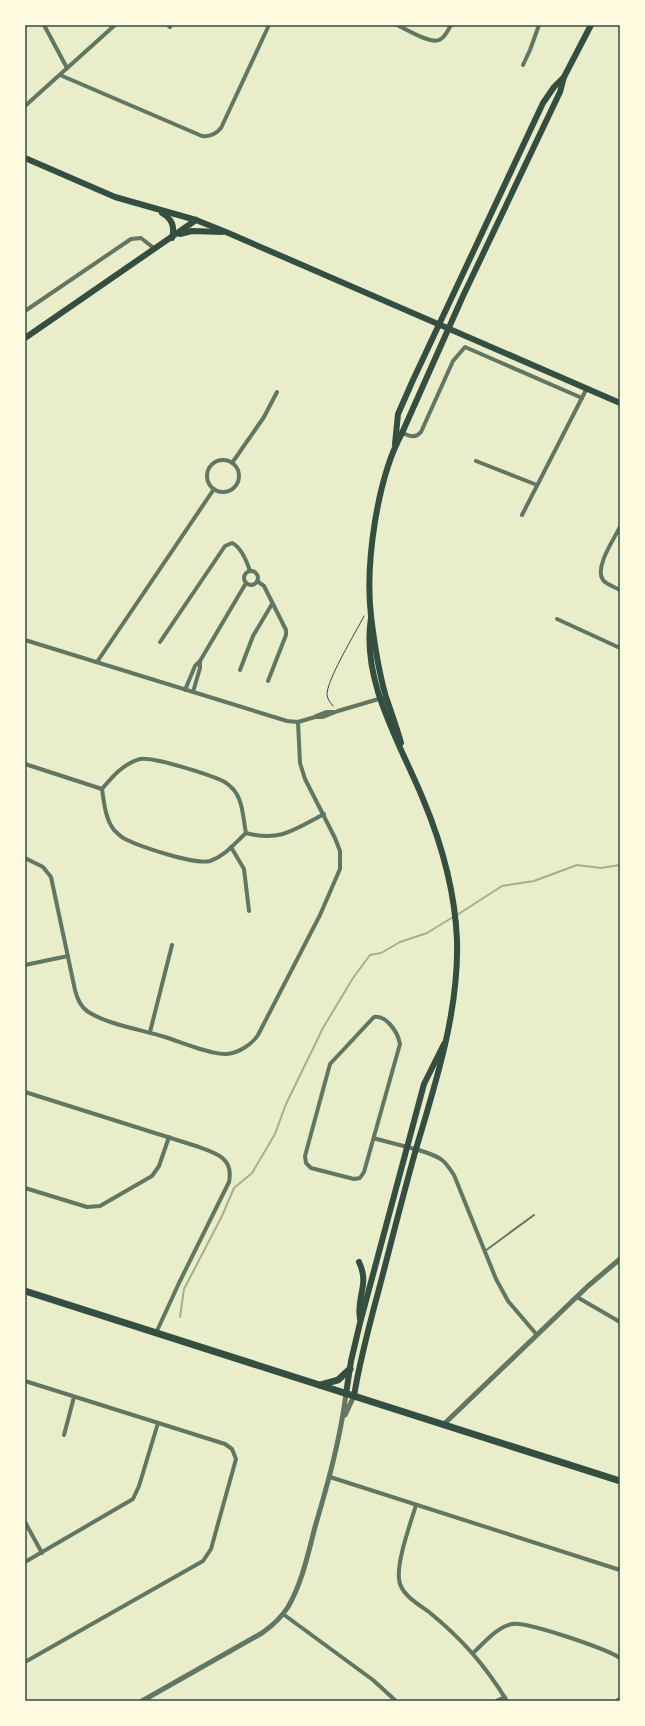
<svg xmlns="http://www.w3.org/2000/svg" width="645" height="1726" viewBox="0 0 645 1726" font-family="'Exo 2',sans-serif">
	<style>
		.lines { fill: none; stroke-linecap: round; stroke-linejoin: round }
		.stream { stroke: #a3b18a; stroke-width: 2 }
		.path { stroke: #344e41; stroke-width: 1 }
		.service { stroke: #617663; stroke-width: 2 }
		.minor { stroke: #617663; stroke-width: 4 }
		.tertiary { stroke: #617663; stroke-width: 5 }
		.secondary { stroke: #344e41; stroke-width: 6 }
		.primary { stroke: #344e41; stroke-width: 7 }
		.neatline { fill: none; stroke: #344e41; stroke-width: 1.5 }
	</style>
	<rect width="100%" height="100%" fill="#e9edc9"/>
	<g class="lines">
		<!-- stream -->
		<g class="stream">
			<path d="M457,915L502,886L534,881L577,865L601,868L620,865"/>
			<path d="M180,1317L184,1289L222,1216L234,1188L252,1173L275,1134L286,1104L323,1028L353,978L370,955L381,953L400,942L427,933L453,917"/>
		</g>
		<!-- path -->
		<path class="path" d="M333,706C330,702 328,700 327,695C326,681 356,632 364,616"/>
		<!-- service -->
		<path class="service" d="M485,1251L534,1215"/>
		<!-- minor -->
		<g class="minor">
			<path d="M44,25L67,68"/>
			<path d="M168,25L170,27"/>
			<path d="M397,25C406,29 430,44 439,40C445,38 448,30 451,25"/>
			<path d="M523,65L530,50L539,25"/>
			<path d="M60,75L202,136C210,137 216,134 221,128L269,25"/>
			<path d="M25,106L115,25"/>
			<path d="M25,311L131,239L141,238L155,249"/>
			<path d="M402,433C410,436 415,439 421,432L453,361L465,347L582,398"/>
			<circle cx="223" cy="476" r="16"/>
			<path d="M476,461L537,485"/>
			<path d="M232,463L264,417L277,392"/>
			<path d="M522,515L587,388"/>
			<path d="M620,527C614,539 594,568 603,580C607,585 615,587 620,590"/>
			<circle cx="251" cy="578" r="7"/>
			<path d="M257,581L264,586L286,630V635L268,681"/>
			<path d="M557,619L620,648"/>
			<path d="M25,640L287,721L298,722L315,717H323L338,711L382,698"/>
			<path d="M160,642L225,546L232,543C241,547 247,562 250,571"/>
			<path d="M97,662L214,489"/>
			<path d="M240,670L253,636L272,604"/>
			<path d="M185,690L195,666L200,661L246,583"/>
			<path d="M193,692L200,668V661"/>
			<path d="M316,716L326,712H334"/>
			<path d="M25,764L102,789"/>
			<path d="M102,789C113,776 123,764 140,759C152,756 210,775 223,781C227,783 230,786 233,789C243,800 243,818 246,833"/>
			<path d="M102,789C104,802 105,818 114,830C117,833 121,837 125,839C141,847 195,865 210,861C225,856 235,843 246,833"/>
			<path d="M246,833C280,842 294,830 324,814"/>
			<path d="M231,847L244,869L249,911"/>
			<path d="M25,858L43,867L51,877L75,990C77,998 80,1006 87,1011C105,1024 143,1030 165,1037C181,1042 212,1055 227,1054C239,1053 252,1044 258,1035L320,915L340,869V851L335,838L305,779L300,763L298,722"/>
			<path d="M25,965L68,956"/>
			<path d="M374,1017C387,1015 398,1033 400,1044L364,1172L360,1178L354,1179L311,1168L306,1163L305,1156L330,1064Z"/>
			<path d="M150,1032L172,945"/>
			<path d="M25,1092L196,1146C215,1153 234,1157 229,1182L179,1283L156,1333"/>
			<path d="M374,1138C391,1144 429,1150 442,1160C447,1164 450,1169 454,1175L496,1279L508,1301L537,1335"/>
			<path d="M25,1188L87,1207L100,1206L152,1176L159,1166L169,1137"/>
			<path d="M577,1297L620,1322"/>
			<path d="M25,1381L225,1444L232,1449L236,1459L211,1549L203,1561L25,1662"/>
			<path d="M64,1435L74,1397"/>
			<path d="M330,1477L620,1570"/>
			<path d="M416,1505C410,1525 397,1560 399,1579C400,1594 418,1604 429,1612C462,1639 485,1665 507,1701"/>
			<path d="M25,1522L42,1553"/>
			<path d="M25,1562L133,1499L139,1486L158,1423"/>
			<path d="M283,1614L373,1680L396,1701"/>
			<path d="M473,1653C484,1643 497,1627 512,1624C526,1621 607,1649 620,1658"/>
			<path d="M496,1701L505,1697"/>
			<path d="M616,1701L620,1699"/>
		</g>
		<!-- tertiary -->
		<g class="tertiary">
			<path d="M345,1415L354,1396"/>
			<path d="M443,1425L588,1286L620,1259"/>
			<path d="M142,1701L262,1633C272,1626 281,1618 288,1607C302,1583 308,1554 315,1527C328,1483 340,1440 346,1394"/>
		</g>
		<!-- secondary -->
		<g class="secondary">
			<path d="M25,158L115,197L196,220L226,232L620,403"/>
			<path d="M162,213C172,219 175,226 172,238"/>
			<path d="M180,234L192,231L222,232"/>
			<path d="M25,338L196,220"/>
			<path d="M395,444L398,414L413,380L543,103L554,87L564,77L591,25"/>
			<path d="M401,743C397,728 391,712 386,697C379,673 374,641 371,616C365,564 377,479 402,433L463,296L560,92L564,77"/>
			<path d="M359,1262C370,1285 356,1296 360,1319"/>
			<path d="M346,1394L351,1361L360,1323L424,1084L444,1044"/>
			<path d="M354,1396C361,1352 374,1309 385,1266C395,1227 405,1188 416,1149C436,1082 459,1011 457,940C455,892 441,842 423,799C400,743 361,681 371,618"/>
		</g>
		<!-- primary -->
		<g class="primary">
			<path d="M25,1291L620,1481"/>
			<path d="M320,1385L338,1380L350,1369"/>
		</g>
	</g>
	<!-- border -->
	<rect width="645" height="1726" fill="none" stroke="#fefae0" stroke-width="52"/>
	<rect x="26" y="26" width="593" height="1674" class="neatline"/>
</svg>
